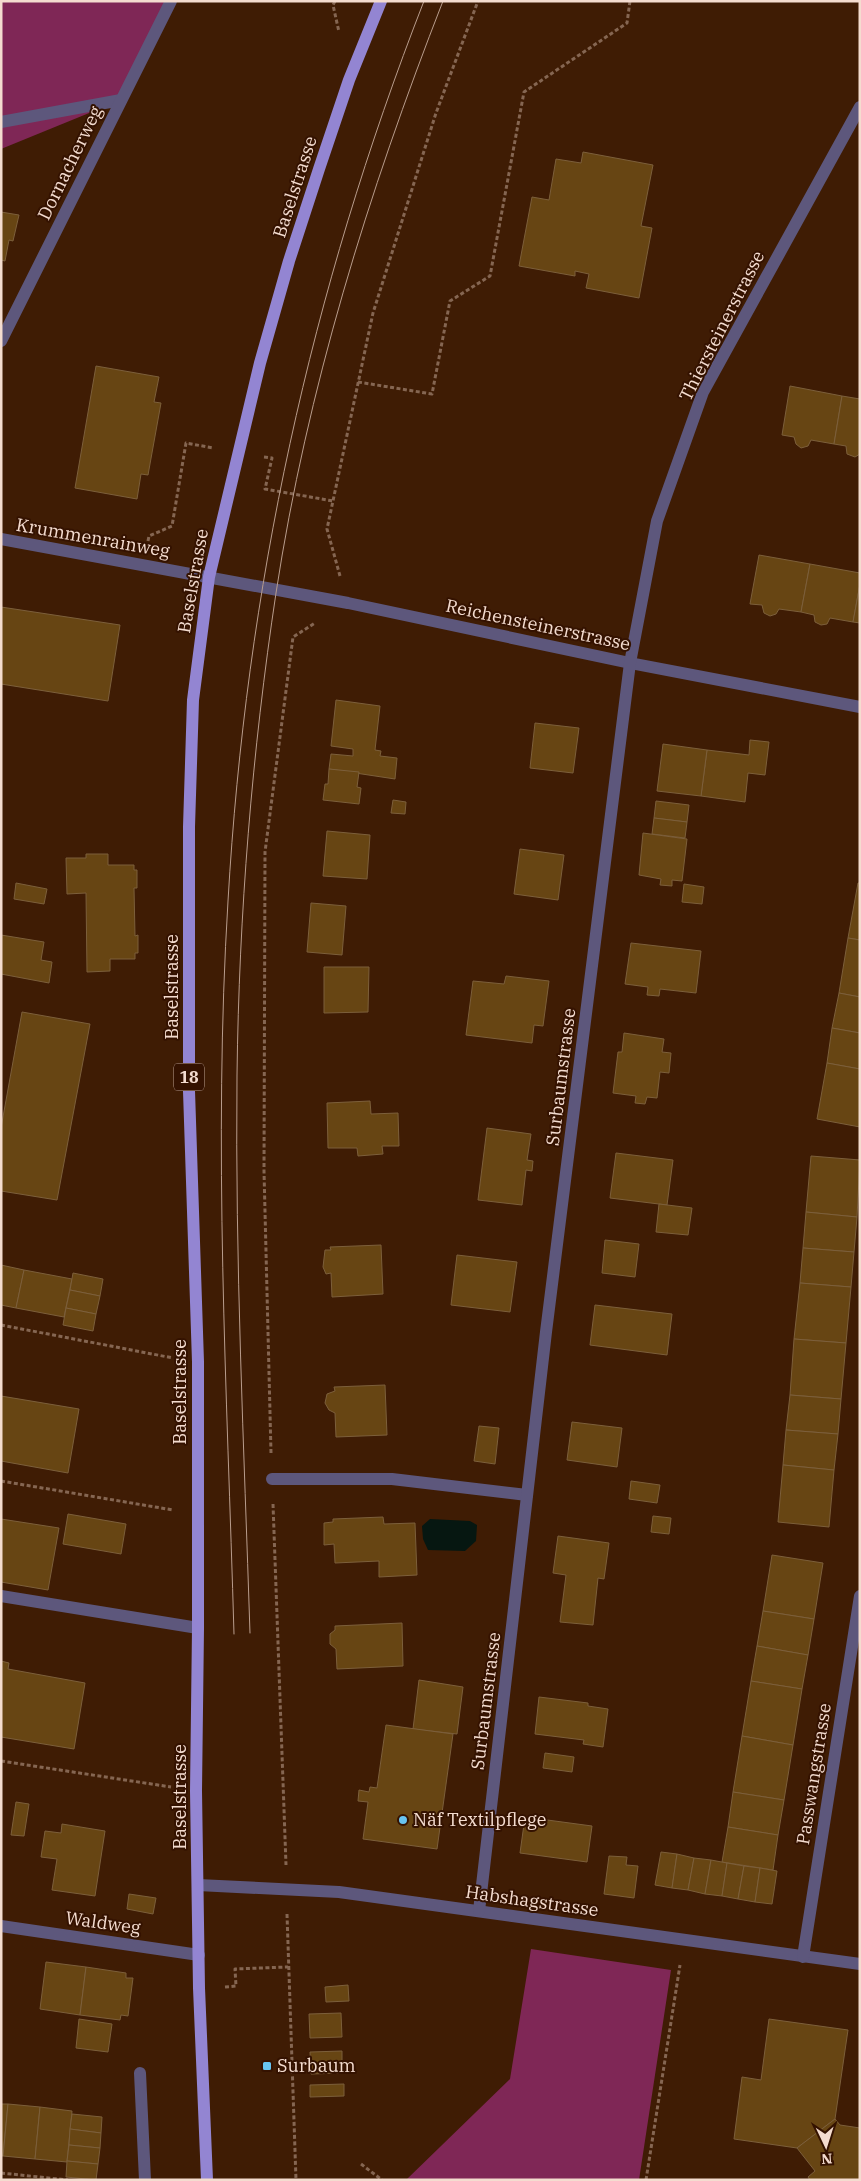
<svg xmlns="http://www.w3.org/2000/svg" width="861" height="2181" viewBox="0 0 861 2181" font-family="'IBM Plex Serif',serif">
	<style>
		.green { fill: #7f2756 }
		.water { fill: #061711 }
		.building { fill: #674513; stroke: #7c5f3b }
		.lines { fill: none; stroke-linecap: round; stroke-linejoin: round }
		.path { stroke: #856652; stroke-width: 3; stroke-dasharray: 4 2.5; stroke-linecap: butt }
		.minor { stroke: #5d577c; stroke-width: 12 }
		.major { stroke: #9385d2; stroke-width: 12 }
		.tram { stroke: #b99d8d; stroke-width: 1 }
		.poi-dot { fill: #68c4f0; stroke: #341200; stroke-width: 2 }
		.labels { text-anchor: middle; stroke-width: 4; stroke-linejoin: round; paint-order: stroke }
		.shield { fill: #341200; stroke: #ba9f91; stroke-width: 1 }
		.shield-label { font-size: 16px; font-weight: bold; fill: #f4dccf }
		.street-label { font-size: 18px; fill: #f4dccf; stroke: #341200 }
		.poi-label { font-size: 18px; fill: #f4dccf; stroke: #341200; text-anchor: start }
	</style>
	<rect width="100%" height="100%" fill="#3f1c04"/>
	<!-- green -->
	<g class="green">
		<path d="M1,1H172L121,100L1,149Z"/>
		<path d="M531,1949L671,1970L639,2180H406L510,2079Z"/>
	</g>
	<!-- water -->
	<path class="water" d="M430,1519L470,1521L477,1525L476,1541L465,1551L428,1550L423,1539L422,1526Z"/>
	<!-- building -->
	<g class="building">
		<path d="M583,152L653,165L641,226L652,228L639,298L586,288L589,274L575,271V276L519,266L532,197L549,200L556,159L581,163Z"/>
		<path d="M1,212L19,215L13,241L9,240L5,261L1,260Z"/>
		<path d="M96,366L159,377L154,402L161,403L148,475L141,474L137,499L75,488Z"/>
		<path d="M790,386L842,396L834,444L811,440L808,446L801,448L796,444L794,437L782,435Z"/>
		<path d="M842,396L860,399V454L855,457L847,454L846,446L834,444Z"/>
		<path d="M759,555L810,564L801,612L779,609L776,614L770,616L764,613L762,605L750,604Z"/>
		<path d="M810,564L860,573V584L853,622L830,618L827,624L821,625L815,622L814,615L801,612Z"/>
		<path d="M860,584V623L853,622Z"/>
		<path d="M1,607L120,625L108,701L1,684Z"/>
		<path d="M336,700L380,706L375,750L381,751L380,756L397,758L395,779L329,769L331,754L353,756V749L331,746Z"/>
		<path d="M535,723L579,728L573,773L530,768Z"/>
		<path d="M750,740L769,742L765,775L748,773L745,802L701,796L707,750L749,755Z"/>
		<path d="M663,744L707,750L701,796L657,791Z"/>
		<path d="M329,769L359,772L357,787L361,788L359,804L323,800L325,784H328Z"/>
		<path d="M393,800L406,802L405,814L391,813Z"/>
		<path d="M656,801L689,805L687,822L654,818Z"/>
		<path d="M654,818L687,822L685,838L652,834Z"/>
		<path d="M327,831L370,835L367,879L323,876Z"/>
		<path d="M643,833L687,839L682,881L672,880V886L660,885L661,879L639,875Z"/>
		<path d="M520,849L564,855L558,900L514,894Z"/>
		<path d="M86,854H108V865H134V870H137V888H134L135,936L138,935V953H135V959H110V971L87,972L86,893L67,894L66,858H86Z"/>
		<path d="M16,883L47,889L44,904L14,899Z"/>
		<path d="M858,883H860V940L848,938Z"/>
		<path d="M684,884L704,887L702,904L682,902Z"/>
		<path d="M311,903L346,906L342,955L307,952Z"/>
		<path d="M1,935L44,942L41,960L52,962L49,983L1,974Z"/>
		<path d="M848,938L860,940V997L839,993Z"/>
		<path d="M631,943L701,951L696,993L660,989L659,996L647,995L648,987L625,984Z"/>
		<path d="M324,967H369L368,1012L324,1013Z"/>
		<path d="M506,976L549,981L543,1026L534,1025L532,1043L466,1035L473,981L504,984Z"/>
		<path d="M839,993L860,997V1033L832,1028Z"/>
		<path d="M22,1012L90,1024L57,1200L1,1191V1128Z"/>
		<path d="M832,1028L860,1033V1069L827,1063Z"/>
		<path d="M624,1033L664,1039L662,1052L671,1053L669,1073L660,1072L657,1098L647,1097L645,1104L635,1103L636,1096L613,1093L618,1052H622Z"/>
		<path d="M827,1063L860,1069V1127L817,1119Z"/>
		<path d="M370,1101L371,1114L398,1113L399,1146H382L383,1154L358,1156L357,1148H328L327,1103Z"/>
		<path d="M487,1128L531,1134L527,1160L533,1161L532,1171L526,1170L522,1205L478,1200Z"/>
		<path d="M616,1153L673,1160L667,1205L610,1198Z"/>
		<path d="M811,1156L860,1160L857,1217L806,1212Z"/>
		<path d="M659,1204L692,1208L688,1235L656,1232Z"/>
		<path d="M806,1212L857,1217L854,1252L803,1248Z"/>
		<path d="M605,1240L639,1244L635,1277L602,1273Z"/>
		<path d="M381,1245L383,1294L332,1297L331,1273L326,1274L323,1267L325,1250H331L330,1247Z"/>
		<path d="M803,1248L854,1252L851,1287L800,1283Z"/>
		<path d="M457,1255L517,1262L510,1312L451,1305Z"/>
		<path d="M1,1265L24,1270L16,1308L1,1305Z"/>
		<path d="M24,1270L72,1279L64,1317L16,1308Z"/>
		<path d="M73,1273L103,1279L100,1296L70,1290Z"/>
		<path d="M800,1283L851,1287L846,1343L794,1339Z"/>
		<path d="M70,1290L100,1296L96,1314L66,1308Z"/>
		<path d="M595,1305L672,1314L667,1355L590,1345Z"/>
		<path d="M66,1308L96,1314L93,1331L63,1325Z"/>
		<path d="M794,1339L846,1343L841,1399L790,1395Z"/>
		<path d="M385,1385L387,1435L336,1437L335,1413L329,1410L325,1403L327,1394L335,1391L334,1387Z"/>
		<path d="M790,1395L841,1399L838,1434L786,1430Z"/>
		<path d="M1,1396L79,1409L68,1473L1,1461Z"/>
		<path d="M572,1422L622,1428L617,1467L567,1460Z"/>
		<path d="M479,1426L499,1428L495,1464L474,1461Z"/>
		<path d="M786,1430L838,1434L834,1470L783,1465Z"/>
		<path d="M783,1465L834,1470L829,1527L778,1522Z"/>
		<path d="M631,1481L660,1485L657,1503L629,1499Z"/>
		<path d="M68,1514L126,1524L121,1554L63,1544Z"/>
		<path d="M653,1516L671,1518L669,1534L651,1532Z"/>
		<path d="M383,1517L384,1524L415,1523L417,1575L379,1577V1561L335,1563L334,1544L324,1545V1523L333,1522V1519Z"/>
		<path d="M1,1519L59,1528L48,1590L1,1582Z"/>
		<path d="M558,1536L609,1543L604,1579L598,1578L593,1625L560,1622L566,1575L553,1573Z"/>
		<path d="M772,1555L823,1563L814,1619L763,1611Z"/>
		<path d="M763,1611L814,1619L808,1655L757,1646Z"/>
		<path d="M402,1623L403,1666L337,1669L336,1649L330,1644V1634L335,1630V1626Z"/>
		<path d="M757,1646L808,1655L802,1689L751,1681Z"/>
		<path d="M1,1661L9,1663L8,1669L85,1683L74,1749L1,1737Z"/>
		<path d="M419,1680L463,1687L457,1734L413,1729Z"/>
		<path d="M751,1681L802,1689L793,1745L742,1736Z"/>
		<path d="M539,1697L588,1703V1706L608,1709L603,1747L583,1744L584,1740L535,1734Z"/>
		<path d="M386,1725L453,1734L437,1849L363,1839L368,1802L358,1801L359,1790L369,1792L370,1787L377,1788Z"/>
		<path d="M742,1736L793,1745L784,1800L733,1792Z"/>
		<path d="M545,1753L574,1757L572,1772L543,1768Z"/>
		<path d="M733,1792L784,1800L778,1835L728,1827Z"/>
		<path d="M16,1802L29,1804L24,1836L11,1835Z"/>
		<path d="M525,1817L592,1826L587,1862L520,1853Z"/>
		<path d="M62,1824L105,1831L95,1896L52,1890L57,1859L41,1857L45,1831L61,1833Z"/>
		<path d="M728,1827L778,1835L773,1870L722,1862Z"/>
		<path d="M661,1852L677,1854L672,1888L655,1885Z"/>
		<path d="M677,1854L694,1858L688,1890L672,1888Z"/>
		<path d="M609,1856L627,1857L626,1865L638,1866L634,1898L604,1894Z"/>
		<path d="M694,1858L711,1860L705,1894L688,1890Z"/>
		<path d="M711,1860L727,1863L722,1896L705,1894Z"/>
		<path d="M727,1863L744,1866L738,1899L722,1896Z"/>
		<path d="M744,1866L760,1868L755,1902L738,1899Z"/>
		<path d="M760,1868L777,1871L772,1904L755,1902Z"/>
		<path d="M129,1894L156,1898L153,1914L127,1909Z"/>
		<path d="M46,1962L86,1967L80,2015L40,2009Z"/>
		<path d="M86,1967L126,1973V1978H133L128,2016L121,2015L120,2020L80,2015Z"/>
		<path d="M348,1985L349,2001L326,2002L325,1987Z"/>
		<path d="M341,2013L342,2037L310,2038L309,2014Z"/>
		<path d="M79,2019L112,2024L108,2052L76,2048Z"/>
		<path d="M769,2019L848,2030L835,2119L797,2148L734,2139L742,2077L761,2080Z"/>
		<path d="M342,2051V2073L311,2074L310,2052Z"/>
		<path d="M344,2084V2096L310,2097V2085Z"/>
		<path d="M1,2104H8L3,2156H1Z"/>
		<path d="M8,2104L40,2107L35,2159L3,2156Z"/>
		<path d="M40,2107L72,2111L67,2162L35,2159Z"/>
		<path d="M72,2114L102,2117L101,2133L70,2129Z"/>
		<path d="M835,2119L840,2125L860,2128V2180H810L808,2177L815,2171L797,2148Z"/>
		<path d="M70,2129L101,2133L100,2148L69,2145Z"/>
		<path d="M69,2145L100,2148L98,2164L67,2161Z"/>
		<path d="M67,2161L98,2164L96,2180L66,2177Z"/>
	</g>
	<g class="lines">
		<!-- path -->
		<g class="path">
			<path d="M335,1L333,5L339,32"/>
			<path d="M358,382L432,394L450,301L490,276L524,92L627,23L630,1"/>
			<path d="M264,457L272,458L265,489L333,501"/>
			<path d="M148,541L149,536L172,526L186,443L213,448"/>
			<path d="M340,576L327,529L373,313L436,113L478,1"/>
			<path d="M1,1325L173,1358"/>
			<path d="M271,1453L264,1171L265,852L293,637L315,623"/>
			<path d="M1,1481L173,1510"/>
			<path d="M273,1504L286,1865"/>
			<path d="M1,1761L171,1787"/>
			<path d="M287,1914L296,2180"/>
			<path d="M225,1987L236,1986L235,1969L288,1967"/>
			<path d="M361,2164L382,2180"/>
			<path d="M1,2173L68,2180"/>
			<path d="M646,2180L680,1965"/>
		</g>
		<!-- minor -->
		<g class="minor">
			<path d="M1,122L121,100"/>
			<path d="M1,341L171,1"/>
			<path d="M1,539L348,603L630,663L860,707"/>
			<path d="M272,1479H392L527,1495"/>
			<path d="M1,1596L198,1628"/>
			<path d="M198,1885L339,1892L860,1964"/>
			<path d="M479,1911L546,1332L630,663L657,521L703,392L860,107"/>
			<path d="M1,1926L199,1955"/>
			<path d="M803,1957L860,1596"/>
			<path d="M140,2073L145,2180"/>
		</g>
		<!-- major -->
		<path class="major" d="M207,2180L199,1988L196,1791L198,1628V1362L189,1091V827L193,700L209,577L260,363L289,261L319,169L349,80L381,1"/>
		<!-- tram -->
		<g class="tram">
			<path d="M250,1633C244,1447 235,1261 237,1075C239,914 252,752 276,593C307,390 368,193 443,1"/>
			<path d="M234,1634C227,1390 213,1144 228,901C246,589 310,293 424,1"/>
		</g>
	</g>
	<!-- markers -->
	<g class="poi-dot">
		<circle cx="403" cy="1820" r="5"/>
		<rect x="262" y="2061" width="10" height="10" rx="2.5"/>
	</g>
	<g class="labels">
		<!-- shield labels -->
		<rect class="shield" x="174" y="1063.5" width="30" height="27" rx="4"/>
		<g class="shield-label">
			<text x="189" y="1083">18</text>
		</g>
		<!-- street labels -->
		<g class="street-label">
			<text transform="translate(70 163) rotate(-64)" y="6">Dornacherweg</text>
			<text transform="translate(295 187) rotate(-72)" y="6">Baselstrasse</text>
			<text transform="translate(722 326) rotate(-63)" y="6">Thiersteinerstrasse</text>
			<text transform="translate(93 538) rotate(10)" y="6">Krummenrainweg</text>
			<text transform="translate(193 581) rotate(-80)" y="6">Baselstrasse</text>
			<text transform="translate(538 625) rotate(12)" y="6">Reichensteinerstrasse</text>
			<text transform="translate(172 987) rotate(-90)" y="6">Baselstrasse</text>
			<text transform="translate(561 1077) rotate(-83)" y="6">Surbaumstrasse</text>
			<text transform="translate(180 1392) rotate(-90)" y="6">Baselstrasse</text>
			<text transform="translate(486 1701) rotate(-83)" y="6">Surbaumstrasse</text>
			<text transform="translate(814 1774) rotate(-81)" y="6">Passwangstrasse</text>
			<text transform="translate(180 1797) rotate(-90)" y="6">Baselstrasse</text>
			<text transform="translate(532 1901) rotate(8)" y="6">Habshagstrasse</text>
			<text transform="translate(103 1923) rotate(8)" y="6">Waldweg</text>
		</g>
		<!-- poi labels -->
		<g class="poi-label">
			<text x="413" y="1826">Näf Textilpflege</text>
			<text x="277" y="2072">Surbaum</text>
		</g>
	</g>
	<!-- border -->
	<rect width="861" height="2181" fill="none" stroke="#f4dccf" stroke-width="5"/>
	<!-- north arrow -->
	<g transform="translate(826 2146) rotate(176)" stroke="#341200" stroke-width="4" paint-order="stroke">
	<path d="M0-4L9 19L0 12L-9 19Z" fill="#f4dccf"/>
	<text y="-8" font-size="14" font-weight="bold" text-anchor="middle" fill="#f4dccf">N</text>
	</g>
</svg>
